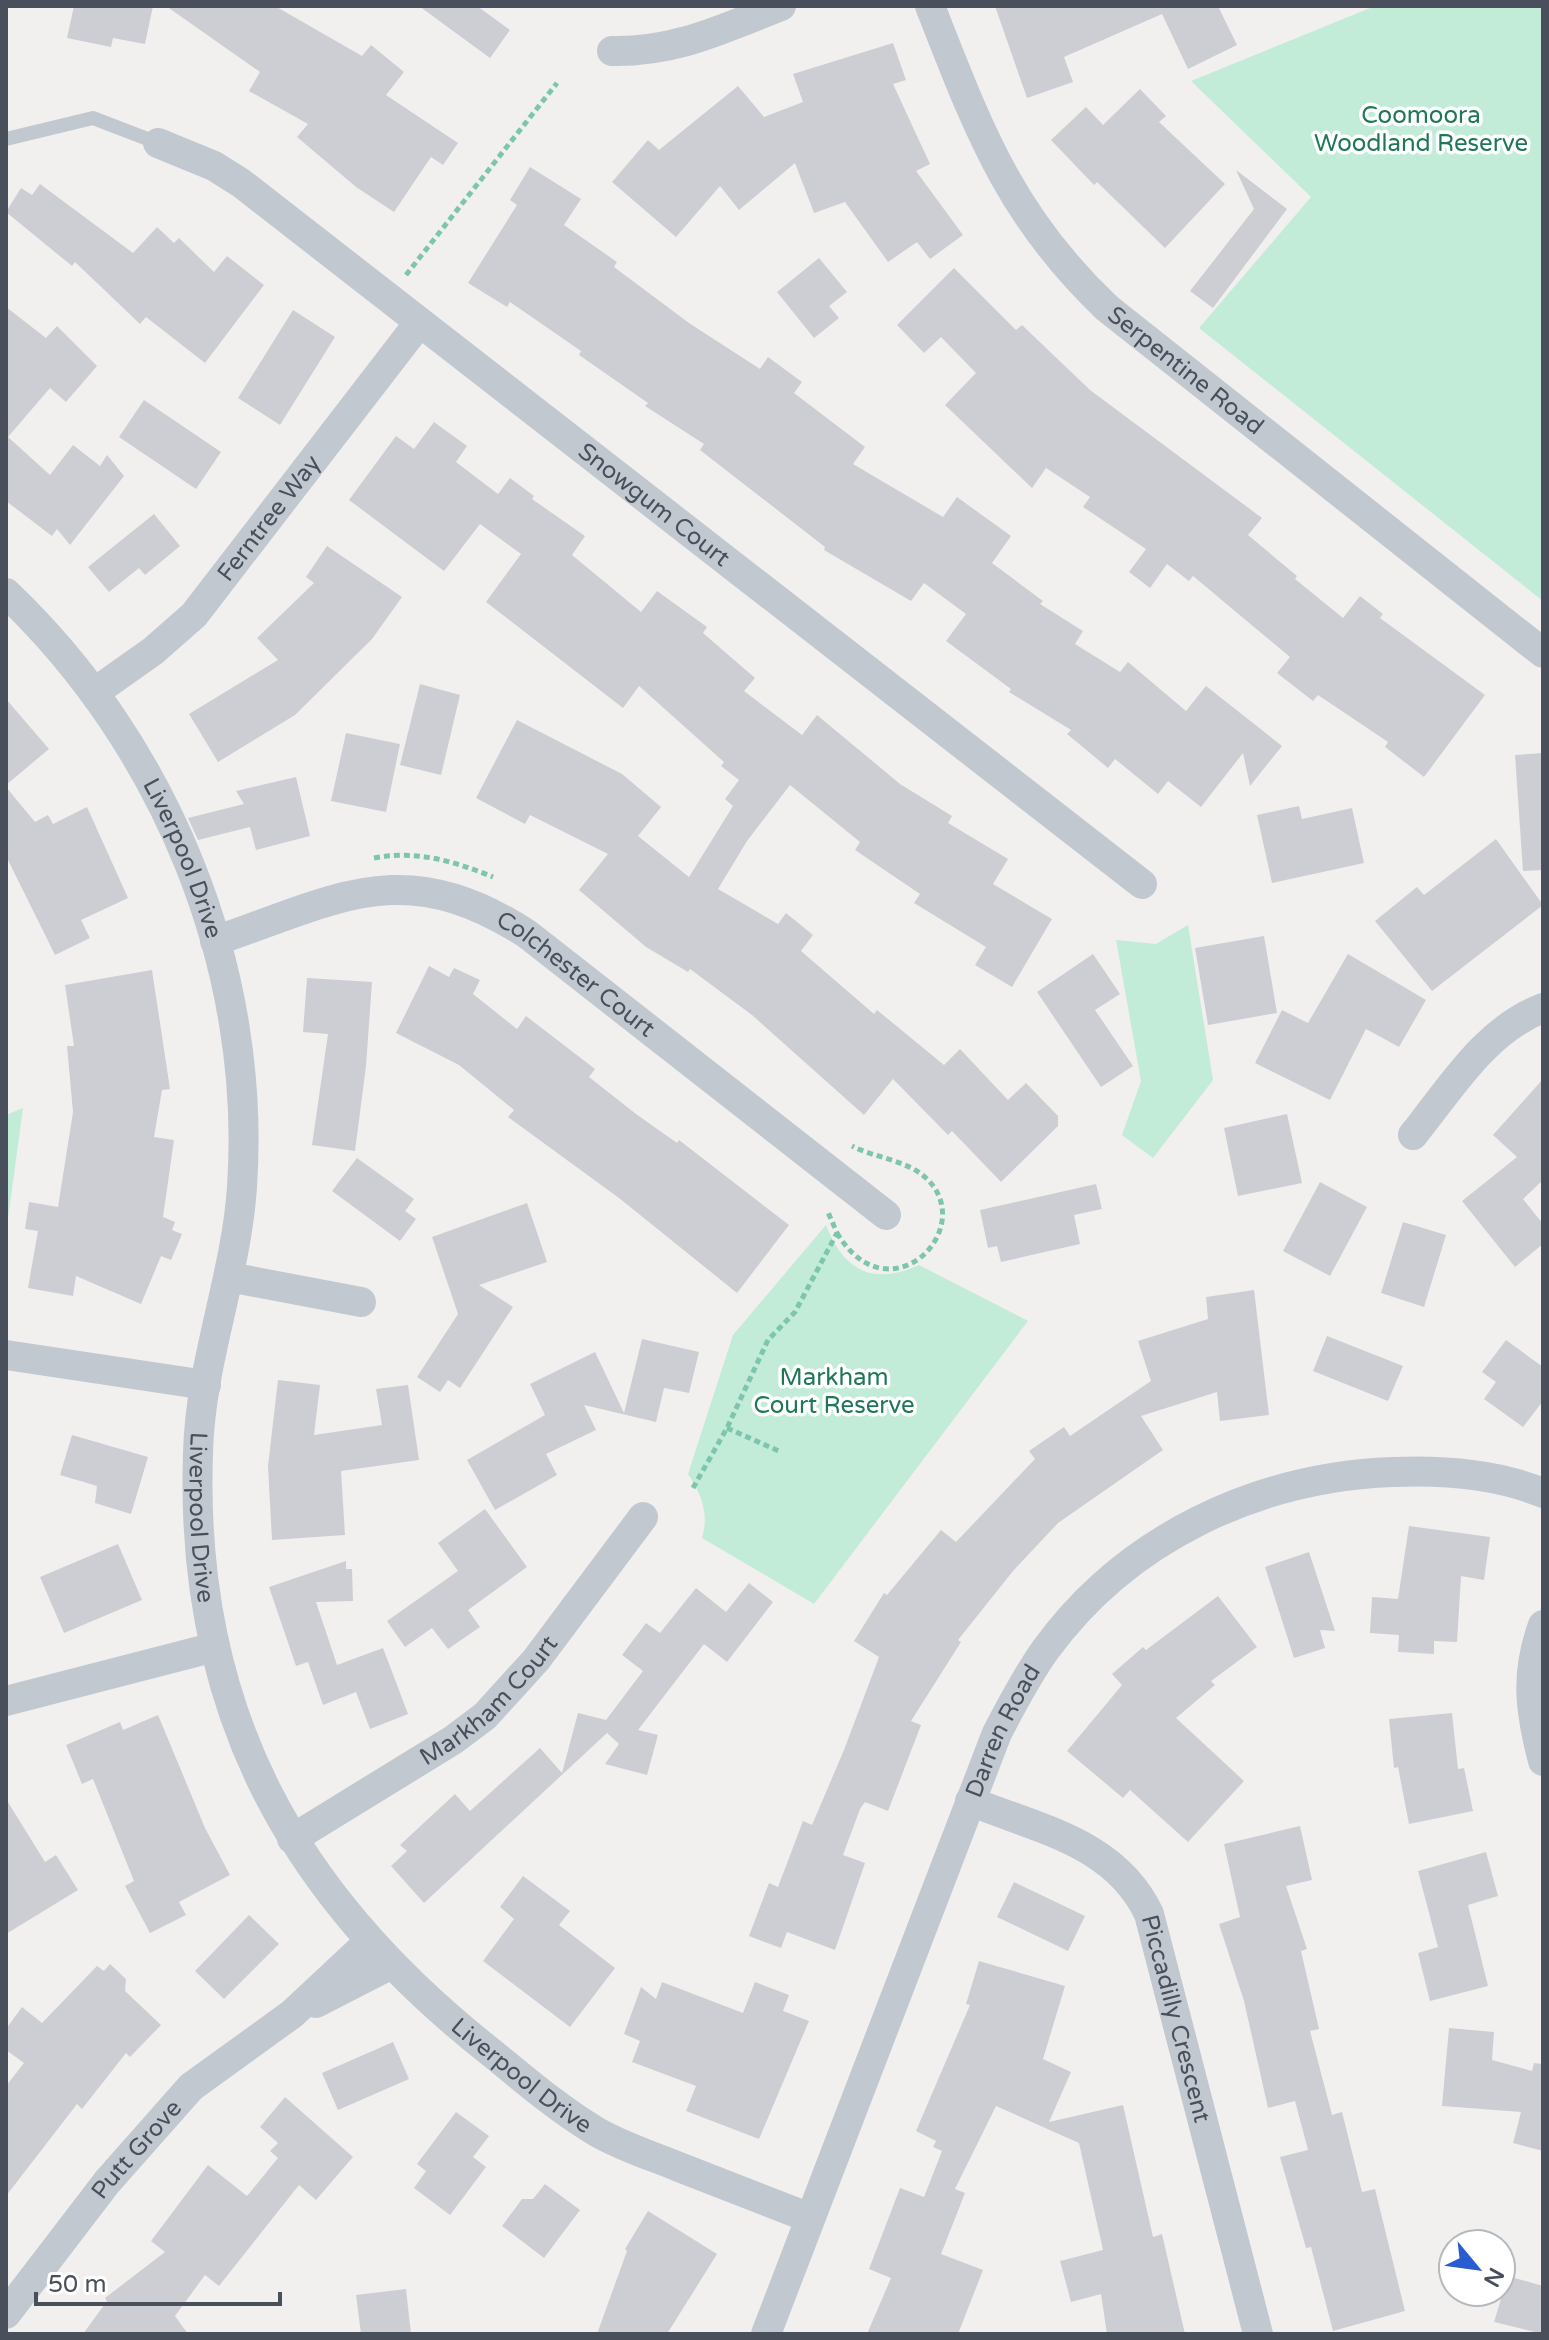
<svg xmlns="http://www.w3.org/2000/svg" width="1549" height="2340" viewBox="0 0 1549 2340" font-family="'Varela Round',sans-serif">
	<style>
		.green { fill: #c2ebd8 }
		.building { fill: #cdced3 }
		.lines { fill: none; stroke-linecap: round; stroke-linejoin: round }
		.path { stroke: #7dc6ad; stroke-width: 5; stroke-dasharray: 6 4; stroke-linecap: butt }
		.lane { stroke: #c1c8d0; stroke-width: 14 }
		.street { stroke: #c1c8d0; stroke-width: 30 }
		.labels { text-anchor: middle; stroke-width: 7; stroke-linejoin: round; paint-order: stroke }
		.park-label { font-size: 24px; fill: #1f7757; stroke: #fff }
		.street-label { font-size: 24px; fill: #49505b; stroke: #fff }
	</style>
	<rect width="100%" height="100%" fill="#f2f0ef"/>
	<!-- green -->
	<g class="green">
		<path d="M1375,6H1543V601L1199,328L1311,197L1191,81Z"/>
		<path d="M1188,925L1213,1080L1153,1158L1122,1135L1141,1081L1116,940L1156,944Z"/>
		<path d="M23,1108L6,1233V1115Z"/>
		<path d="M826,1225C844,1271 873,1286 919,1265L1028,1321L814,1604L702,1538C709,1514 702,1495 688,1474L733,1335Z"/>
	</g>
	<!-- building -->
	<g class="building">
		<path d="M74,6H153L145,44L113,38L111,47L67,38Z"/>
		<path d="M166,6H275L362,56L371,45L404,72L386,95L458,143L443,165L431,157L394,212L356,187L297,137L308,124L249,91L260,72Z"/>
		<path d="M419,6H477L510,30L490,58Z"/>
		<path d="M995,6H1218L1237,45L1188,69L1162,14L1064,57L1073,82L1027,98Z"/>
		<path d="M893,43L906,80L893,84L930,164L916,171L963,235L930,259L917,242L888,262L845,202L814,213L795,163L739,210L720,186L676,237L612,182L648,140L659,150L738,86L764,117L803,102L793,74Z"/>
		<path d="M1140,89L1166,116L1159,122L1225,184L1165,248L1097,182L1094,185L1051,140L1086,107L1103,125Z"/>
		<path d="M530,167L581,199L564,225L617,262L614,267L689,323L760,369L768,357L802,382L794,393L865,447L853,464L943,517L957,497L1011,536L992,563L1043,601L1040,604L1083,631L1075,644L1120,672L1128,662L1186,711L1206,686L1282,746L1250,786L1243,753L1201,807L1168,781L1158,794L1115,759L1108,768L1067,734L1071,730L1009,692L1011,689L946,641L966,614L924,583L911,601L824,550L825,547L700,450L704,444L645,406L648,403L579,355L581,351L510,302L507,307L468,283L517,205L510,200Z"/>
		<path d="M1236,170L1287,209L1213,308L1190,291L1254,209Z"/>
		<path d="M40,184L133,253L157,227L174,243L179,238L214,272L227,256L264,285L205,363L146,317L140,324L75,262L72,266L6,212L21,188L32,195Z"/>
		<path d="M819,258L847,292L829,306L839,318L814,338L777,292Z"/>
		<path d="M954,268L1016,330L1022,325L1090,390L1262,518L1248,535L1297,576L1295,579L1343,618L1360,596L1383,614L1380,618L1485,695L1424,777L1385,747L1388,742L1318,695L1313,701L1277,673L1290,657L1193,576L1189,581L1167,564L1150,588L1129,572L1146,549L1083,507L1090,497L1046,468L1032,488L945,405L976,373L941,337L924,353L897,325Z"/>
		<path d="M6,307L46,338L57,326L97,366L66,402L50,388L8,437L50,475L73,445L100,466L107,455L124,476L70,545L57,529L52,536L6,501Z"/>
		<path d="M293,310L335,337L280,425L238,398Z"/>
		<path d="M144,400L221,452L196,489L119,437Z"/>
		<path d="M434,422L467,446L456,462L498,494L510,478L534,496L532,499L585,536L572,555L641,612L657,591L707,627L703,633L755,678L744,691L802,735L817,715L900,784L952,816L948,823L1008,859L993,884L1052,919L1012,987L975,965L986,947L914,903L920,894L855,850L860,842L790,785L747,841L718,889L778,924L786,913L813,935L801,951L874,1014L877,1010L944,1065L960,1049L1008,1100L1026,1083L1058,1116V1126L1001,1182L952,1131L948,1135L893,1079L864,1115L752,1015L690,969L688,972L646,947L579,890L608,854L530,815L525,824L476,798L517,720L622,774L661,807L638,836L689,877L733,806L725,799L739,780L721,766L724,762L639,686L623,708L486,602L521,554L480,524L444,571L349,500L396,436L414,449Z"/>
		<path d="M154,514L180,546L145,575L139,568L109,592L88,567Z"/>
		<path d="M327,546L402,597L372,639L295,715L218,762L189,714L278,660L257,638L314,583L306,577Z"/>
		<path d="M420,684L460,695L441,775L400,765Z"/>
		<path d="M6,699L49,749L6,785Z"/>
		<path d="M346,733L400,744L386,812L331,801Z"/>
		<path d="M1543,753V870L1523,871L1515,755Z"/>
		<path d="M296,777L310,836L256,850L250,827L198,840L188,818L244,804L236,791Z"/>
		<path d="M6,787L35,822L48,815L53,824L87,807L128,898L81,920L90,938L55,955L6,856Z"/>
		<path d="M1299,806L1302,819L1352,808L1364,863L1272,883L1257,815Z"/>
		<path d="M1496,839L1543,905L1432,991L1375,921L1417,887L1424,895Z"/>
		<path d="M1264,936L1277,1013L1208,1025L1195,948Z"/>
		<path d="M1093,954L1120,994L1095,1010L1133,1066L1101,1087L1037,992Z"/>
		<path d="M1348,954L1426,1000L1399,1047L1366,1029L1330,1100L1255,1063L1282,1010L1308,1023Z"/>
		<path d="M429,966L449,977L454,968L480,980L473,994L517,1029L526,1016L595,1069L589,1077L636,1114L677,1143L679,1140L789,1225L737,1293L619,1198L508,1117L514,1110L459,1065L396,1033Z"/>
		<path d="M152,970L170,1089L162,1090L154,1137L174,1140L163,1217L175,1222L172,1230L182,1234L171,1260L161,1256L141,1304L76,1276L73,1296L28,1288L38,1231L25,1229L29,1202L58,1207L73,1112L67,1046H74L65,985Z"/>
		<path d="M307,978L372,982L366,1066L355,1151L312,1145L328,1034L303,1032Z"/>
		<path d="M1543,1079V1180L1523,1199L1543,1224V1244L1515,1267L1462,1201L1517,1157L1493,1135Z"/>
		<path d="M1287,1114L1302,1183L1238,1196L1224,1128Z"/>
		<path d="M357,1158L414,1199L405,1211L416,1219L400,1241L332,1191Z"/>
		<path d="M1320,1182L1367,1207L1330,1276L1283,1251Z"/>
		<path d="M1096,1184L1102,1209L1074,1215L1080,1244L1001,1262L997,1246L988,1248L980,1210Z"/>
		<path d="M527,1203L547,1262L479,1285L513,1307L460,1388L448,1380L440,1392L417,1377L458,1314L432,1237Z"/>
		<path d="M1403,1222L1446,1235L1424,1307L1381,1293Z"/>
		<path d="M1254,1290L1269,1415L1220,1421L1217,1392L1141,1416L1163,1450L1058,1523L1013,1571L958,1640L961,1642L911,1721L921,1725L888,1811L865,1802L860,1809L843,1855L865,1863L835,1950L787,1932L781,1948L749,1936L769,1883L778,1887L803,1821L812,1825L844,1750L879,1657L854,1641L884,1593L887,1595L941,1530L956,1542L1035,1459L1029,1451L1064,1427L1070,1436L1151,1381L1138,1341L1208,1319L1206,1297Z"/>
		<path d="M1327,1336L1403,1366L1388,1401L1313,1371Z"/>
		<path d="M642,1339L699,1352L689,1393L664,1388L656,1422L584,1405L596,1430L546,1454L557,1475L495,1510L467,1460L545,1415L530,1384L595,1352L624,1413Z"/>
		<path d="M1506,1340L1543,1367V1401L1523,1427L1484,1399L1496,1382L1482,1372Z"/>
		<path d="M278,1380L320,1385L314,1435L382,1425L376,1389L408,1385L419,1460L341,1471L345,1535L272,1540L268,1466Z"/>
		<path d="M72,1435L148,1457L131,1514L95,1503L97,1486L60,1475Z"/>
		<path d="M485,1509L527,1567L468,1610L480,1627L448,1649L432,1628L405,1647L387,1621L458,1571L438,1543Z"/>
		<path d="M1409,1526L1490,1537L1484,1580L1461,1576L1457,1642L1434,1641V1654L1398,1652L1399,1635L1370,1633L1372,1597L1398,1599Z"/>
		<path d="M118,1544L142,1600L64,1633L40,1577Z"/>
		<path d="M1309,1552L1335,1631L1320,1630L1325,1648L1294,1658L1265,1567Z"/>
		<path d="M346,1561V1569H352L353,1601L316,1602L337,1665L383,1648L408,1714L370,1729L356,1692L323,1705L308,1662L296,1666L269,1587Z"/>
		<path d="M749,1583L773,1602L727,1662L704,1644L638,1730L658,1735L647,1775L605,1764L619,1744L607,1733L424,1903L391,1866L407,1851L400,1845L455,1794L470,1811L540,1748L562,1773L578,1713L606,1720L643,1671L622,1655L646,1623L660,1633L696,1588L726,1612Z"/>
		<path d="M1218,1596L1257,1647L1211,1681L1215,1685L1176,1718L1244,1781L1188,1842L1130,1790L1123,1798L1067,1751L1122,1685L1112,1674L1143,1647L1146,1650Z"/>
		<path d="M1452,1713L1458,1769L1464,1768L1473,1811L1409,1824L1398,1767L1394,1768L1389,1719Z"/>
		<path d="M158,1715L205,1828L230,1875L179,1902L186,1915L150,1933L125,1886L134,1881L93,1779L82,1784L66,1745L120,1722L123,1730Z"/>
		<path d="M6,1799L45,1862L56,1855L78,1890L6,1934Z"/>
		<path d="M1300,1826L1312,1880L1286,1886L1307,1949L1301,1951L1319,2029L1310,2031L1332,2115L1342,2112L1362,2192L1375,2189L1405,2311L1333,2331L1311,2247L1306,2248L1280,2157L1308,2150L1295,2101L1268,2108L1244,2001L1219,1924L1240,1917L1224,1844Z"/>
		<path d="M1486,1852L1498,1896L1468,1905L1488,1986L1430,2001L1418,1953L1438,1947L1418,1871Z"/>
		<path d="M523,1876L570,1911L559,1925L615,1968L570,2027L483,1961L514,1919L500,1907Z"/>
		<path d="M1014,1882L1085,1916L1068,1951L997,1917Z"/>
		<path d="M249,1915L279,1944L224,1999L195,1971Z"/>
		<path d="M979,1961L1065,1986L1043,2059L1071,2072L1049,2122L1123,2105L1153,2237L1162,2234L1185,2334H1107L1101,2294L1071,2302L1060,2261L1103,2250L1079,2143L996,2106L955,2189L965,2193L941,2254L983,2270L958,2334H867L891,2278L869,2269L900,2188L924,2197L942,2151L933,2147L936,2141L916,2131L970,2005L966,2004Z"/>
		<path d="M110,1964L126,1979L125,1991L161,2025L130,2057L126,2053L82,2109L77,2104L6,2196V2086L24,2063L6,2050V2029L22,2007L42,2023L97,1966L104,1971Z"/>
		<path d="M662,1982L743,2013L755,1982L789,1995L783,2011L809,2021L759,2139L686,2111L696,2086L632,2062L640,2041L624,2034L641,1987L656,1999Z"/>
		<path d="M1449,2028L1494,2032L1492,2060L1532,2071L1534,2063L1543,2064V2151L1513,2143L1521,2112L1442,2106Z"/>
		<path d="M393,2042L409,2079L338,2110L322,2073Z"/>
		<path d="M285,2097L353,2157L316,2200L299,2185L219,2286L205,2275L175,2316L188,2334H83L107,2301L105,2298L165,2252L151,2241L208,2165L247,2196L278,2158L270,2151L278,2143L260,2127Z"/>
		<path d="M456,2112L489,2136L473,2157L486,2167L450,2215L414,2188L426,2171L417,2164Z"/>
		<path d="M545,2184L580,2210L544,2258L502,2226L522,2199H533Z"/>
		<path d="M648,2211L717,2254L667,2334H597L627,2251L625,2249Z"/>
		<path d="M1508,2276L1543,2286V2334L1494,2322Z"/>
		<path d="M406,2289L411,2334H361L356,2295Z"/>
	</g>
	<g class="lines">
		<!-- path -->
		<g class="path">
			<path d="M406,275L557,83"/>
			<path d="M374,858C416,850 454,861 493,877"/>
			<path d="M837,1233C889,1320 980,1228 926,1178C907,1160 875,1158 852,1146"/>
			<path d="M727,1428L781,1452"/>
			<path d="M693,1488L727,1428L768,1340L795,1312L837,1233L828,1212"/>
		</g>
		<!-- lane -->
		<path class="lane" d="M6,139L93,118L158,143"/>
		<!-- street -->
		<g class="street">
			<path id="s1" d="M930,6C978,128 1009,215 1107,308L1543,653"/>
			<path d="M612,51C676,52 722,29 781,6"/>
			<path id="s2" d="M158,143L214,166L241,183L1142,884"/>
			<path id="s3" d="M6,593C165,744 257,966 242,1187C236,1277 200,1363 198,1453C189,1712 293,1897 493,2054C526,2081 560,2110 597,2132C623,2147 652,2156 679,2167C723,2184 766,2201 810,2218"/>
			<path id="s4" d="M95,692L153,651L194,615L419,323"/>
			<path id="s5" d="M215,941C340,898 404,855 527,934L886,1215"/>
			<path d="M1413,1135C1451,1088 1485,1030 1543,1008"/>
			<path d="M229,1277L361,1302"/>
			<path d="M6,1355L206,1385"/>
			<path d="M1543,1625C1525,1674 1530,1711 1543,1761"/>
			<path d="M6,1701L215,1647"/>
			<path id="s6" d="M970,1801C1038,1829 1115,1842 1149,1914L1258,2334"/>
			<path id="s7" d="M292,1839L453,1740L485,1716L536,1660L643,1517"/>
			<path d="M316,2003L390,1965"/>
			<path id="s8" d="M6,2314L107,2182L191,2087L292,2014L369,1942"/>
			<path id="s9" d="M766,2334L997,1733C1012,1705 1027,1675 1046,1649C1127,1538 1257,1477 1393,1472C1441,1470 1497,1474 1543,1493"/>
		</g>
	</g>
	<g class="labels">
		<!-- park labels -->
		<g class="park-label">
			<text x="1421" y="123">Coomoora<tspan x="1421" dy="28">Woodland Reserve</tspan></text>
			<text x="834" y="1385">Markham<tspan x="834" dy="28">Court Reserve</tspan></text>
		</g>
		<!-- street labels -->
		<g class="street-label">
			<text dy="8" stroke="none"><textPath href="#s1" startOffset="454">Serpentine Road</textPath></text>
			<text dy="8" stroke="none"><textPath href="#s2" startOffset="616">Snowgum Court</textPath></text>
			<text dy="8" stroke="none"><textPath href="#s4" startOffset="248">Ferntree Way</textPath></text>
			<text dy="8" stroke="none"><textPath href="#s3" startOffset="322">Liverpool Drive</textPath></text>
			<text dy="8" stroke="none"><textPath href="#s5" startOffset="392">Colchester Court</textPath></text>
			<text dy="8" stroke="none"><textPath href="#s3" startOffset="994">Liverpool Drive</textPath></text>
			<text dy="8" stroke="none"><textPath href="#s7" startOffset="242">Markham Court</textPath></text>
			<text dy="8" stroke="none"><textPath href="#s9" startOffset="648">Darren Road</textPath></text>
			<text dy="8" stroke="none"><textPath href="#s6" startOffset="326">Piccadilly Crescent</textPath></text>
			<text dy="8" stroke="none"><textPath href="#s3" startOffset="1664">Liverpool Drive</textPath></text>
			<text dy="8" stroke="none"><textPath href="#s8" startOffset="210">Putt Grove</textPath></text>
		</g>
	</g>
	<!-- border -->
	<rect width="1549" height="2340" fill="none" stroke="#49505b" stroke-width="16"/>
	<!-- north arrow -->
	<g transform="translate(1477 2268) rotate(119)"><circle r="38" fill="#ffffff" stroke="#b6b9bd" stroke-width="2"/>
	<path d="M0-6L14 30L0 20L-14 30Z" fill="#295bd2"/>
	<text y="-12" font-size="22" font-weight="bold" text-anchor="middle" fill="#49505b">N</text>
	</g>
	<!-- scale -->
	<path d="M36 2292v12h244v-12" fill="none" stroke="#49505b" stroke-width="4"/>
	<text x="48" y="2292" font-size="24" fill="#49505b" stroke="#ffffff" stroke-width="6" paint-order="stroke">50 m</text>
</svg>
